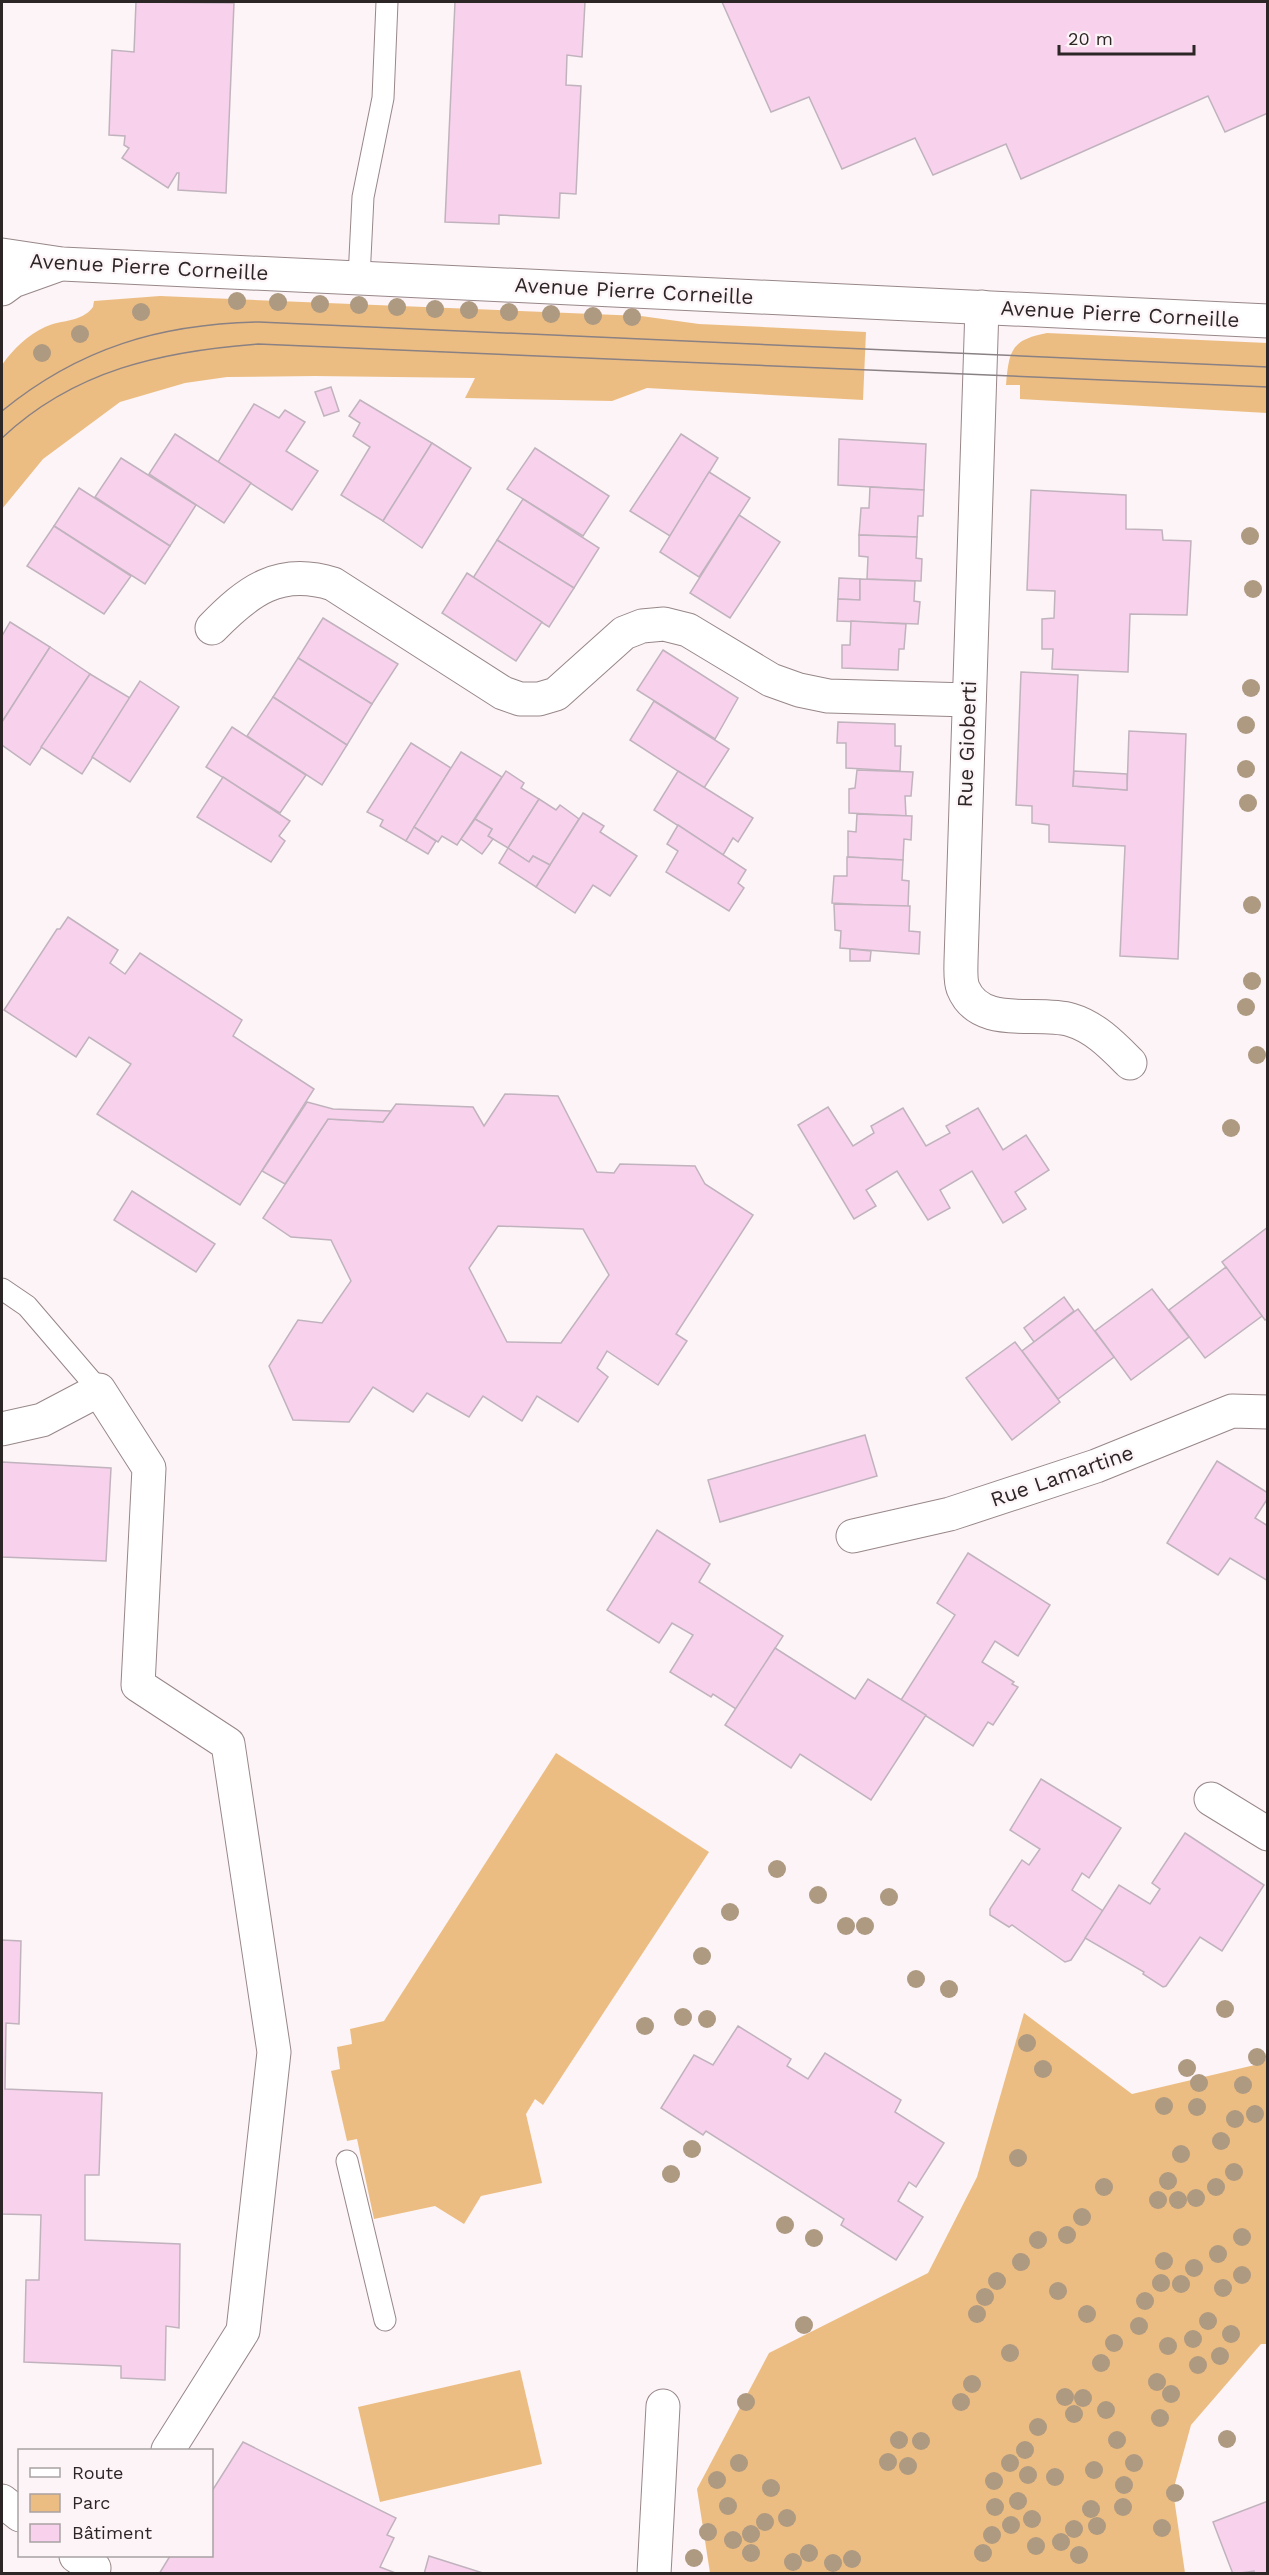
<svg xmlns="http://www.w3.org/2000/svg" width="1269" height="2575" viewBox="0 0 1269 2575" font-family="'Work Sans',sans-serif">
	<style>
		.green { fill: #ecbd83 }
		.building { fill: #f8d1ed; stroke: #c1b3bd; stroke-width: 1.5; fill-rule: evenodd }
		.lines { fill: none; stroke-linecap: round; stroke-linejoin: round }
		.service-casing { stroke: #988789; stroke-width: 23 }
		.minor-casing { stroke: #988789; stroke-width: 35 }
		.tertiary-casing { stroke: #988789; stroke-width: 35 }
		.service { stroke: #fff; stroke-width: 21 }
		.minor { stroke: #fff; stroke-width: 33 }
		.tertiary { stroke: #fff; stroke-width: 33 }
		.tram { stroke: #898183; stroke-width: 1.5 }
		.tree { fill: #ae9981 }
		.labels { text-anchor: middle; stroke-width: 4.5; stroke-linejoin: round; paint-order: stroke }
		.street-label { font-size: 21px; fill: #2d2627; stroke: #fcf4f6 }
	</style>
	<rect width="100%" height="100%" fill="#fcf4f6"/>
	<!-- green -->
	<g class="green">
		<path d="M160,296L641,316L699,324L866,332L863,400L647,388L612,401L465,398L475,378L315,376L227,377L185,383L120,402L43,459L2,509V365C13,349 28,335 45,327C62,319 81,323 93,307L94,301Z"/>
		<path d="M1047,333L1267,343V413L1020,399V385H1006C1009,350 1011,340 1047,333Z"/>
		<path d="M556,1753L709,1852L543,2105L535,2099L526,2114L542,2183L481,2196L464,2224L435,2206L374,2219L357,2139L347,2141L331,2071L340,2069L337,2047L352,2044L350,2029L384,2021Z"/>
		<path d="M1024,2013L1132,2094L1259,2064L1267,2058V2344H1261L1191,2425L1173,2491L1185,2573H710L697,2489L769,2353L928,2273L977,2177Z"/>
		<path d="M520,2370L542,2464L380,2502L358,2407Z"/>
	</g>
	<!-- building -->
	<g class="building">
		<path d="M136,2L234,3L226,193L178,190L179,173H177L168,188L122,158L129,148L124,145L125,136L109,135L112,50L134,52Z"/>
		<path d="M455,2H585L582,57L567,55L566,85L581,86L576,194L560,193L559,218L499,215V224L445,222Z"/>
		<path d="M722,2H1268V113L1225,132L1208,96L1021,179L1006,144L933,175L915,138L842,169L809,97L771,112Z"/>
		<path d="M331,387L339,411L324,416L315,392Z"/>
		<path d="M360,400L432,443L383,521L341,495L370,447L353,436L360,423L349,416Z"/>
		<path d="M254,404L279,418L285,410L305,422L286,451L318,471L292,510L218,462Z"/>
		<path d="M175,434L251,483L224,523L149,474Z"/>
		<path d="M681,434L718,458L670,536L630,511Z"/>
		<path d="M839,439L926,444L924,490L838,485Z"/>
		<path d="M432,443L471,468L422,548L383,521Z"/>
		<path d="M535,448L609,496L583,536L507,489Z"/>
		<path d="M121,458L196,505L170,546L95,497Z"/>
		<path d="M709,472L750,498L699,577L660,552Z"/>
		<path d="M870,487L924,490L923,516H918L917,537L859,535L861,508H869Z"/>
		<path d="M79,488L170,546L145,584L54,526Z"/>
		<path d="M1031,490L1126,495V529L1162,530L1163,540L1191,541L1187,615L1130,614L1128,672L1052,669L1053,649H1042V619L1054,618L1055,591L1027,590Z"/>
		<path d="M523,499L599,548L574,588L497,540Z"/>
		<path d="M739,515L780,542L730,618L690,593Z"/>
		<path d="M54,526L131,576L104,614L27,566Z"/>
		<path d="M859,535L917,537L916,558L922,559L921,581L867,579L868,557L859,556Z"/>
		<path d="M497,540L574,588L549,627L473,578Z"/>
		<path d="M467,573L542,622L516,661L442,613Z"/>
		<path d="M839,578L860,579V600L838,599Z"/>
		<path d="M860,579L915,581L914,601L920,602L918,624L837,621L838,599L860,600Z"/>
		<path d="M323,618L398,664L372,704L298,658Z"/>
		<path d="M851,621L906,624L904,649H899L898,670L842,668V645H850Z"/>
		<path d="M10,622L50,647L2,722V636Z"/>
		<path d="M50,647L90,674L30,765L2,745V722Z"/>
		<path d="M663,650L738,698L715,739L637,690Z"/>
		<path d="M298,658L372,704L347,745L273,697Z"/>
		<path d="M1021,672L1078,675L1073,786L1127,790L1129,731L1186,734L1178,959L1120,956L1125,846L1049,842V825L1032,823V806L1016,805Z"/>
		<path d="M90,674L130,698L82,774L41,747Z"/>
		<path d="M140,681L179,707L130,782L92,757Z"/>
		<path d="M273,697L347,745L322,785L247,736Z"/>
		<path d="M654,701L729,749L704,788L630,740Z"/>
		<path d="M838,722L895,724V746H901L900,771L846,768V743H837Z"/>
		<path d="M232,727L306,775L280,813L206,767Z"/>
		<path d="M411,743L451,768L406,841L380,826L383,820L367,812Z"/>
		<path d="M461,752L502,777L457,845L442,836L438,842L414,827Z"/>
		<path d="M857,770L913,772L911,796H905L906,816L849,813V789L855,788Z"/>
		<path d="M506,771L524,783L521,788L539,799L508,848L488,836L492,829L475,819Z"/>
		<path d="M678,771L753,818L738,842L733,838L723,855L654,810Z"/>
		<path d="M1074,771L1127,774V790L1073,786Z"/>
		<path d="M223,777L290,821L279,836L285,841L271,862L197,817Z"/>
		<path d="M539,799L556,810L560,805L579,819L550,865L533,856L529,862L508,848Z"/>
		<path d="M583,813L604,826L600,832L637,856L610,896L593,885L575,913L536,887Z"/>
		<path d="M857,814L912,816L911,840L904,839L903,860L848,857V831L856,832Z"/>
		<path d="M475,819L492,829L488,836L493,839L482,854L461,839Z"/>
		<path d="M678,825L746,870L738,883L744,888L729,911L666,872L678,851L667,844Z"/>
		<path d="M414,827L436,841L428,854L406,841Z"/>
		<path d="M508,848L529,862L533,856L550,865L536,887L499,863Z"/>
		<path d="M847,857L903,860L902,880L909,881L908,907L832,903L834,876H847Z"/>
		<path d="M834,904L910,906L909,931L920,932L919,954L840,948L841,931L835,930Z"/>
		<path d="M68,917L118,950L110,963L125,974L140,953L242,1020L233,1036L314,1089L240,1205L97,1114L131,1064L89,1037L76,1057L4,1010L57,929H60Z"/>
		<path d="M850,949L871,951L870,961H850Z"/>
		<path d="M505,1094L558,1096L597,1172L614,1173L620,1164L695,1166L705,1184L753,1215L676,1334L687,1341L658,1385L607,1351L597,1368L608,1377L578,1422L537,1396L522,1421L483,1396L469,1417L427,1393L413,1412L373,1387L349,1422L293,1420L269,1366L298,1320L322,1323L351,1281L331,1240L291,1237L263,1218L328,1119L383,1122L396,1104L473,1107L484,1126ZM498,1226L583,1229L609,1275L561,1343L507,1342L469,1268Z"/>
		<path d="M307,1102L333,1109L391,1111L383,1122L328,1119L285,1184L262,1171Z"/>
		<path d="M828,1107L853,1146L874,1133L871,1126L903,1108L926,1146L950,1133L946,1126L978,1108L1003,1150L1026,1135L1049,1170L1015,1192L1026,1209L1003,1223L972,1171L940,1190L950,1208L928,1220L897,1171L866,1190L876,1206L854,1219L798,1125Z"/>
		<path d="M132,1191L215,1244L196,1272L114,1220Z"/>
		<path d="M1268,1227V1318L1265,1320L1222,1262Z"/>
		<path d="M1226,1267L1262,1316L1205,1358L1169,1310Z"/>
		<path d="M1152,1289L1189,1337L1131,1380L1095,1331Z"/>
		<path d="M1064,1297L1074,1311L1034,1342L1024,1328Z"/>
		<path d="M1078,1309L1114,1357L1058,1399L1022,1351Z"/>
		<path d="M1015,1342L1060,1402L1012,1440L966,1378Z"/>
		<path d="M865,1435L877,1476L720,1522L708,1480Z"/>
		<path d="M1217,1461L1268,1493V1498L1255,1518L1268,1526V1581L1230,1558L1218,1575L1167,1543Z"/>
		<path d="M2,1462L111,1468L106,1561L2,1557Z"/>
		<path d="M657,1530L710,1564L699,1582L783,1636L736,1709L713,1694L711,1697L670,1672L693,1635L672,1623L659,1643L607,1610Z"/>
		<path d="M968,1553L1050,1605L1018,1656L995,1641L982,1662L1014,1682L1012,1684L1018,1687L993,1725L988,1722L973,1746L901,1700L955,1615L937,1603Z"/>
		<path d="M775,1648L855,1699L868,1679L926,1715L871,1800L800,1754L791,1768L725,1725Z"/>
		<path d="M1041,1779L1121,1828L1089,1878L1082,1873L1072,1890L1103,1911L1071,1960L1065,1962L1012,1925L1009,1927L990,1915V1909L1022,1860L1029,1865L1040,1849L1010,1830Z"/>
		<path d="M1185,1833L1264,1885L1222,1951L1200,1937L1166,1986L1163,1987L1143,1974L1144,1972L1085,1938L1119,1885L1150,1904L1160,1889L1152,1883Z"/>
		<path d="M2,1940L21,1941L19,2024L6,2023L5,2089L102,2093L99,2175H85V2240L180,2244L179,2328L166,2326L165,2380L121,2378V2366L24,2362L26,2280H39L41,2215L2,2214Z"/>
		<path d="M738,2026L791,2059L787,2066L808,2079L825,2053L901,2100L895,2112L944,2143L916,2187L909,2182L898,2201L923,2217L896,2260L841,2225L844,2219L706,2131L703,2135L661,2108L694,2055L713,2065Z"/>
		<path d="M243,2442L396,2518L387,2535L394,2538L380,2567L398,2574H159L170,2556H212V2491Z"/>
		<path d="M1268,2501V2574H1255L1254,2571L1233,2574L1213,2522Z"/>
		<path d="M429,2556L486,2574H424Z"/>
	</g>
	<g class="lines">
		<defs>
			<g id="service">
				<path d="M359,278L363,197L383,98L387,2"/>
				<path d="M2,1289L27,1306L99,1390"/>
				<path d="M347,2161L385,2320"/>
			</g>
			<g id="minor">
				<path d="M982,307L961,961C961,969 960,980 963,988C980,1030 1037,1010 1071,1020C1095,1027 1113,1046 1130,1063"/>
				<path d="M212,628C248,591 279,567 333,584L503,693L520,699H539L556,694L624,633L642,626L664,624L688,630L771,680L799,690L828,696L969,700"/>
				<path d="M2,1429L42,1420L99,1390L149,1468L138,1685L228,1744L274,2052L243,2331L168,2450"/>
				<path d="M853,1536L950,1514L1096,1466L1232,1411L1268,1412"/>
				<path d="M1211,1799L1268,1834"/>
				<path d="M2,2501L20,2515"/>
				<path d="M76,2556L94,2568"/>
				<path d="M654,2574L663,2406"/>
			</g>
			<g id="tertiary">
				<path d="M2,255L62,264L1268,321"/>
				<path d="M2,289L13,281L55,266"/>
			</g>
		</defs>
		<!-- service casing -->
		<use href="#service" class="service-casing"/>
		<!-- minor casing -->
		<use href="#minor" class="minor-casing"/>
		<!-- tertiary casing -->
		<use href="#tertiary" class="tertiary-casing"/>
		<!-- service -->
		<use href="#service" class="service"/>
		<!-- minor -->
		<use href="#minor" class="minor"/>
		<!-- tertiary -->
		<use href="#tertiary" class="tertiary"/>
		<!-- tram -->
		<g class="tram">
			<path d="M2,411C79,348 160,324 259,322L1268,367"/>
			<path d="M2,438C74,370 163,351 258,344L1268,387"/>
		</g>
	</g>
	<!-- trees -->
	<g class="tree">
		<circle cx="237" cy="301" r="9"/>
		<circle cx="278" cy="302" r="9"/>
		<circle cx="320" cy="304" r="9"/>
		<circle cx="359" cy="305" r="9"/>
		<circle cx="397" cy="307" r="9"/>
		<circle cx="435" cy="309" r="9"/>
		<circle cx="469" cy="310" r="9"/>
		<circle cx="141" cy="312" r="9"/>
		<circle cx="509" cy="312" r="9"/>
		<circle cx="551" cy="314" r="9"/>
		<circle cx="593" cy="316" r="9"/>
		<circle cx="632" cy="317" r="9"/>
		<circle cx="80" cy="334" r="9"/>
		<circle cx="42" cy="353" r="9"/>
		<circle cx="1250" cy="536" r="9"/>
		<circle cx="1253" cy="589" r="9"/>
		<circle cx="1251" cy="688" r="9"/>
		<circle cx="1246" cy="725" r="9"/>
		<circle cx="1246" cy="769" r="9"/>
		<circle cx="1248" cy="803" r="9"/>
		<circle cx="1252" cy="905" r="9"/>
		<circle cx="1252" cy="981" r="9"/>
		<circle cx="1246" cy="1007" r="9"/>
		<circle cx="1257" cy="1055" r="9"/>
		<circle cx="1231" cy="1128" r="9"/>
		<circle cx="777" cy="1869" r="9"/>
		<circle cx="818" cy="1895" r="9"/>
		<circle cx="889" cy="1897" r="9"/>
		<circle cx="730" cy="1912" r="9"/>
		<circle cx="846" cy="1926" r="9"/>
		<circle cx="865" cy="1926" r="9"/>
		<circle cx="702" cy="1956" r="9"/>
		<circle cx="916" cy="1979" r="9"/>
		<circle cx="949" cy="1989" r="9"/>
		<circle cx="1225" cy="2009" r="9"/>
		<circle cx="683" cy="2017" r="9"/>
		<circle cx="707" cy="2019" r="9"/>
		<circle cx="645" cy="2026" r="9"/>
		<circle cx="1027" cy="2043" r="9"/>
		<circle cx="1257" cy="2057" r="9"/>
		<circle cx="1187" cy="2068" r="9"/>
		<circle cx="1043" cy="2069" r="9"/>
		<circle cx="1199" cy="2083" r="9"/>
		<circle cx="1243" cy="2085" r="9"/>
		<circle cx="1164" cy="2106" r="9"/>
		<circle cx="1197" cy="2107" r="9"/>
		<circle cx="1255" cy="2114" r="9"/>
		<circle cx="1235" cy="2119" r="9"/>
		<circle cx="1221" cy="2141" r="9"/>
		<circle cx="692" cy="2149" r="9"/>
		<circle cx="1181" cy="2154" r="9"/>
		<circle cx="1018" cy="2158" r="9"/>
		<circle cx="1234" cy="2172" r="9"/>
		<circle cx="671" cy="2174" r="9"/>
		<circle cx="1168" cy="2181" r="9"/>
		<circle cx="1104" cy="2187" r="9"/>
		<circle cx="1216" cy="2187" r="9"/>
		<circle cx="1196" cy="2198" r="9"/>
		<circle cx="1158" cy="2200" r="9"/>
		<circle cx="1178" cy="2200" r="9"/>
		<circle cx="1082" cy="2217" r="9"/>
		<circle cx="785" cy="2225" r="9"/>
		<circle cx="1067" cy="2235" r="9"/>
		<circle cx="1242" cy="2237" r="9"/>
		<circle cx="814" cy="2238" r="9"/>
		<circle cx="1038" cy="2240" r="9"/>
		<circle cx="1218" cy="2254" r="9"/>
		<circle cx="1164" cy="2261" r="9"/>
		<circle cx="1021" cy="2262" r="9"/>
		<circle cx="1194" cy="2268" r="9"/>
		<circle cx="1242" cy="2275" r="9"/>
		<circle cx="997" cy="2281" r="9"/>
		<circle cx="1161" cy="2283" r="9"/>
		<circle cx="1181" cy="2284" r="9"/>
		<circle cx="1223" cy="2288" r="9"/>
		<circle cx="1058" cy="2291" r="9"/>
		<circle cx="985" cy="2297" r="9"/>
		<circle cx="1145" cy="2301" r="9"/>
		<circle cx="977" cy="2314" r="9"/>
		<circle cx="1087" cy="2314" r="9"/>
		<circle cx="1208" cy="2321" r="9"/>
		<circle cx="804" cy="2325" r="9"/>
		<circle cx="1139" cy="2326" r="9"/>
		<circle cx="1231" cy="2334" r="9"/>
		<circle cx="1193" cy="2339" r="9"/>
		<circle cx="1114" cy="2343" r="9"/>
		<circle cx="1168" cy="2346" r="9"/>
		<circle cx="1010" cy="2353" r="9"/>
		<circle cx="1220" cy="2356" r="9"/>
		<circle cx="1101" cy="2363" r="9"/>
		<circle cx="1198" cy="2365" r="9"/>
		<circle cx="1157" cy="2382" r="9"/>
		<circle cx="972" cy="2384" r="9"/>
		<circle cx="1171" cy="2394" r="9"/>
		<circle cx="1065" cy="2397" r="9"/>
		<circle cx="1083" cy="2398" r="9"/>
		<circle cx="746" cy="2402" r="9"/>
		<circle cx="961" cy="2402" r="9"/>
		<circle cx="1106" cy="2410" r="9"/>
		<circle cx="1074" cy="2414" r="9"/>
		<circle cx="1160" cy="2418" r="9"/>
		<circle cx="1038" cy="2427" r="9"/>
		<circle cx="1227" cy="2439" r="9"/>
		<circle cx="899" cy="2440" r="9"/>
		<circle cx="1117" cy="2440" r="9"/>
		<circle cx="921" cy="2441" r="9"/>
		<circle cx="1025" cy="2450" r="9"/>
		<circle cx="888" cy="2462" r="9"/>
		<circle cx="739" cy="2463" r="9"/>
		<circle cx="1010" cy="2463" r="9"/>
		<circle cx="1134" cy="2463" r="9"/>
		<circle cx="908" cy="2466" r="9"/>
		<circle cx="1094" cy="2470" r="9"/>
		<circle cx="1028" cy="2475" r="9"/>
		<circle cx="1055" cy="2477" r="9"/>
		<circle cx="717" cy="2480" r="9"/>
		<circle cx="994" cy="2481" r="9"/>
		<circle cx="1124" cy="2485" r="9"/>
		<circle cx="771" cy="2488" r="9"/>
		<circle cx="1175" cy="2493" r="9"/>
		<circle cx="1018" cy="2501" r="9"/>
		<circle cx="728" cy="2506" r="9"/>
		<circle cx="995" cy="2507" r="9"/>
		<circle cx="1123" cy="2507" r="9"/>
		<circle cx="1091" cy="2509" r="9"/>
		<circle cx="787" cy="2518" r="9"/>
		<circle cx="1032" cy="2519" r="9"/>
		<circle cx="765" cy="2522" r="9"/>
		<circle cx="1011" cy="2525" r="9"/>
		<circle cx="1097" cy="2526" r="9"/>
		<circle cx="1162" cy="2528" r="9"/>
		<circle cx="1074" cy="2529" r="9"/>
		<circle cx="708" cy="2532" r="9"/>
		<circle cx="751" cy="2534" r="9"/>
		<circle cx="992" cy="2535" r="9"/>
		<circle cx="733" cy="2540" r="9"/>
		<circle cx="1061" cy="2542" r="9"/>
		<circle cx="1036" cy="2546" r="9"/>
		<circle cx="751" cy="2553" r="9"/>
		<circle cx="809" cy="2553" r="9"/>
		<circle cx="983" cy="2553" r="9"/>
		<circle cx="1079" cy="2555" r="9"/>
		<circle cx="694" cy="2558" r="9"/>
		<circle cx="852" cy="2559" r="9"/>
		<circle cx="793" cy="2562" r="9"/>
		<circle cx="833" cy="2563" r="9"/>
	</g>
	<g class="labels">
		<!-- street labels -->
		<g class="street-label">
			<text transform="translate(149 267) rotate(3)" y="7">Avenue Pierre Corneille</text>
			<text transform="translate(634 291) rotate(3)" y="7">Avenue Pierre Corneille</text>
			<text transform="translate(1120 314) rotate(3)" y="7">Avenue Pierre Corneille</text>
			<text transform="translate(967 744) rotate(-88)" y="7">Rue Gioberti</text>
			<text transform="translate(1062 1476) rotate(-19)" y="7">Rue Lamartine</text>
		</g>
	</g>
	<!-- border -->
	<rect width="1269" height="2575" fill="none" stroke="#2d2627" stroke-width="6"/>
	<!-- legend -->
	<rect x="18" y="2449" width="195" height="108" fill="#fcf4f6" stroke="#a9a2a3" stroke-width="1.5"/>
	<rect x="30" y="2468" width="30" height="9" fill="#ffffff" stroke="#a9a2a3" stroke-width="1.5"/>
	<text x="72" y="2479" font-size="18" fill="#2d2627">Route</text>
	<rect x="30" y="2494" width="30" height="18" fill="#ecbd83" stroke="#a9a2a3" stroke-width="1.5"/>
	<text x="72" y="2509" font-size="18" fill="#2d2627">Parc</text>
	<rect x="30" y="2524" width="30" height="18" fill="#f8d1ed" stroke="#a9a2a3" stroke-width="1.5"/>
	<text x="72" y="2539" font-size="18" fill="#2d2627">Bâtiment</text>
	<!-- scale -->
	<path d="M1059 45v9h135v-9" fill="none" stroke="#2d2627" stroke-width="3"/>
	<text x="1068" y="45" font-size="18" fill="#2d2627" stroke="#fcf4f6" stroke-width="4.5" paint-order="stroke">20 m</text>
</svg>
